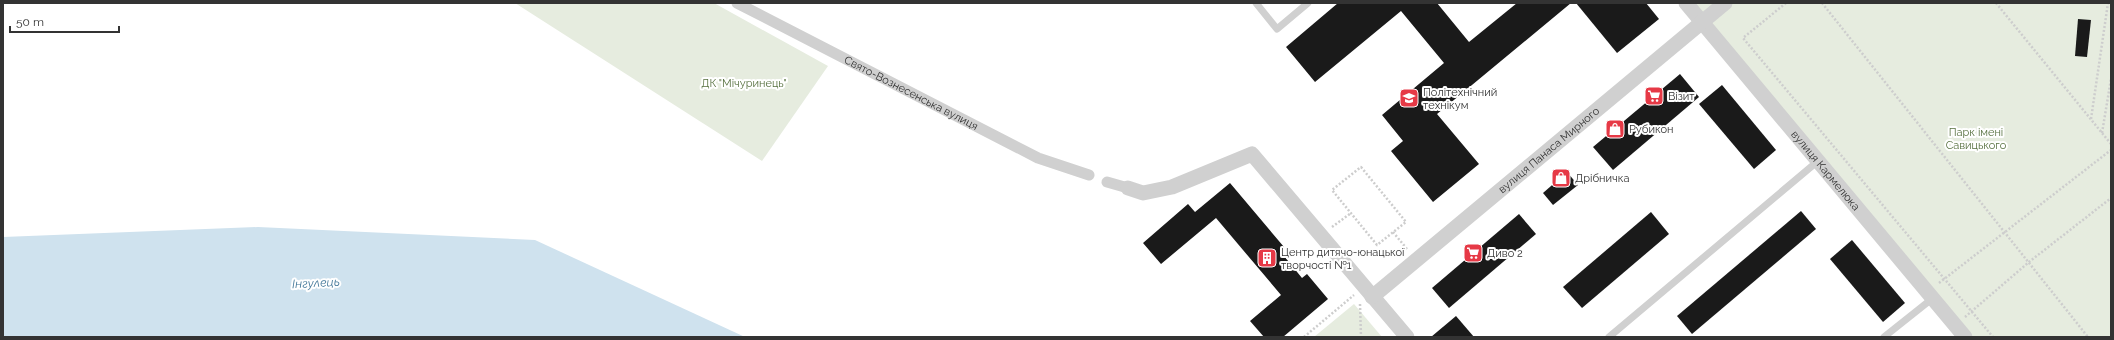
<svg xmlns="http://www.w3.org/2000/svg" width="2114" height="340" viewBox="0 0 2114 340" font-family="Raleway,sans-serif">
	<style>
		.green { fill: #e6ecdf }
		.water { fill: #cfe2ee }
		.building { fill: #1a1a1a }
		.lines { fill: none; stroke-linecap: round; stroke-linejoin: round }
		.path { stroke: #cdcdcd; stroke-width: 2.5; stroke-dasharray: 2 2; stroke-linecap: butt }
		.service { stroke: #d0d0d0; stroke-width: 7 }
		.pedestrian { stroke: #d0d0d0; stroke-width: 11 }
		.minor { stroke: #d0d0d0; stroke-width: 15 }
		.labels { text-anchor: middle; stroke-width: 4; stroke-linejoin: round; paint-order: stroke }
		.park-label { font-size: 11px; fill: #56703f; stroke: #fff }
		.poi-label { font-size: 11px; fill: #333; stroke: #fff; text-anchor: start }
		.street-label { font-size: 11px; fill: #333; stroke: #fff }
		.water-label { font-size: 12px; font-style: italic; fill: #3f7597; stroke: #fff }
	</style>
	<rect width="100%" height="100%" fill="#fff"/>
	<!-- green -->
	<g class="green">
		<path d="M515,3H714L828,66L762,161Z"/>
		<path d="M1686,3H2111V337H1965Z"/>
		<path d="M1354,304L1382,337H1314Z"/>
	</g>
	<!-- water -->
	<path class="water" d="M258,227L535,240L745,337H3V237Z"/>
	<!-- building -->
	<g class="building">
		<path d="M1338,3H1437L1469,42L1517,3H1571L1437,114L1479,164L1433,202L1391,151L1403,141L1382,115L1444,63L1401,11L1315,82L1286,47Z"/>
		<path d="M1576,3H1646L1659,19L1617,53Z"/>
		<path d="M2078,19L2091,20L2087,57L2075,56Z"/>
		<path d="M1680,74L1699,97L1613,170L1593,147Z"/>
		<path d="M1722,85L1776,150L1754,169L1699,104Z"/>
		<path d="M1567,172L1578,185L1553,205L1543,193Z"/>
		<path d="M1230,183L1284,247L1280,251L1302,278L1307,274L1328,299L1283,337H1264L1250,321L1281,295L1216,218L1161,264L1143,243L1188,204L1195,212Z"/>
		<path d="M1801,211L1816,229L1692,334L1677,316Z"/>
		<path d="M1651,212L1669,234L1582,308L1563,287Z"/>
		<path d="M1519,214L1536,234L1449,308L1432,288Z"/>
		<path d="M1852,240L1905,303L1883,322L1830,259Z"/>
		<path d="M1456,316L1474,337H1431Z"/>
	</g>
	<g class="lines">
		<!-- path -->
		<g class="path">
			<path d="M1786,3L1743,38L1993,337"/>
			<path d="M1822,3L2088,337"/>
			<path d="M1996,3L2111,144"/>
			<path d="M2091,119L2108,3"/>
			<path d="M2102,133L2111,79"/>
			<path d="M1361,167L1406,222L1377,245L1332,190Z"/>
			<path d="M1332,227L1351,213"/>
			<path d="M1393,232L1407,249"/>
			<path d="M1939,283L2111,150"/>
			<path d="M1360,304L1361,337"/>
			<path d="M1965,317L2029,262L2111,198"/>
			<path d="M1304,337L1354,295"/>
		</g>
		<!-- service -->
		<g class="service">
			<path d="M1256,3L1277,29L1308,3"/>
			<path d="M1609,337L1818,161"/>
			<path d="M1884,337L1933,298"/>
		</g>
		<!-- pedestrian -->
		<g class="pedestrian">
			<path id="s1" d="M737,3L1038,158L1089,175"/>
			<path d="M1107,182L1128,188"/>
		</g>
		<!-- minor -->
		<g class="minor">
			<path id="s2" d="M1686,3L1965,337"/>
			<path d="M1128,188L1143,193L1172,187L1252,154L1407,337"/>
			<path id="s3" d="M1372,297L1725,3"/>
		</g>
	</g>
	<!-- icons -->
	<defs>
		<symbol id="supermarket-square" viewBox="-11 -11 22 22"><rect x="-9" y="-9" width="18" height="18" rx="4" fill="#e63946" stroke="#fff"/><path d="M-6-5.5h2.5l.6 2H6L4.5 2H-2.5L-4.4-4H-6ZM-1.5 3.2a1.3 1.3 0 1 0 .1 0ZM3 3.2a1.3 1.3 0 1 0 .1 0Z" fill="#fff"/></symbol>
		<symbol id="university-square" viewBox="-11 -11 22 22"><rect x="-9" y="-9" width="18" height="18" rx="4" fill="#e63946" stroke="#fff"/><path d="M0-5L7-2L0 1L-7-2ZM-4 1L0 2.5L4 1V4Q0 6-4 4Z" fill="#fff"/></symbol>
		<symbol id="shop-square" viewBox="-11 -11 22 22"><rect x="-9" y="-9" width="18" height="18" rx="4" fill="#e63946" stroke="#fff"/><path d="M-5-2.5h2.3a2.7 3.5 0 0 1 5.4 0H5L5.5 6h-11ZM-1.5-2.5h3a1.5 2.3 0 0 0-3 0Z" fill="#fff"/></symbol>
		<symbol id="building-square" viewBox="-11 -11 22 22"><rect x="-9" y="-9" width="18" height="18" rx="4" fill="#e63946" stroke="#fff"/><path d="M-4-6H4V6H1V3H-1V6H-4ZM-2.5-4.3h1.7v1.8h-1.7ZM.8-4.3h1.7v1.8H.8ZM-2.5-1h1.7V.8h-1.7ZM.8-1h1.7V.8H.8Z" fill="#fff"/></symbol>
	</defs>
	<g fill-rule="evenodd">
		<use href="#supermarket-square" x="1643" y="85" width="22" height="22"/>
		<use href="#university-square" x="1398" y="87" width="22" height="22"/>
		<use href="#shop-square" x="1604" y="118" width="22" height="22"/>
		<use href="#shop-square" x="1550" y="167" width="22" height="22"/>
		<use href="#supermarket-square" x="1462" y="242" width="22" height="22"/>
		<use href="#building-square" x="1256" y="247" width="22" height="22"/>
	</g>
	<g class="labels">
		<!-- park labels -->
		<g class="park-label">
			<text x="744" y="87">ДК "Мічуринець"</text>
			<text x="1976" y="136">Парк імені<tspan x="1976" dy="13">Савицького</tspan></text>
		</g>
		<!-- poi labels -->
		<g class="poi-label">
			<text x="1423" y="96">Політехнічний<tspan x="1423" dy="13">технікум</tspan></text>
			<text x="1668" y="100">Візит</text>
			<text x="1629" y="133">Рубикон</text>
			<text x="1575" y="182">Дрібничка</text>
			<text x="1281" y="256">Центр дитячо-юнацької<tspan x="1281" dy="13">творчості №1</tspan></text>
			<text x="1487" y="257">Диво 2</text>
		</g>
		<!-- street labels -->
		<g class="street-label">
			<text dy="4" stroke="none"><textPath href="#s1" startOffset="196">Свято-Вознесенська вулиця</textPath></text>
			<text dy="4" stroke="none"><textPath href="#s3" startOffset="230">вулиця Панаса Мирного</textPath></text>
			<text dy="4" stroke="none"><textPath href="#s2" startOffset="218">вулиця Кармелюка</textPath></text>
		</g>
		<!-- water labels -->
		<g class="water-label">
			<text transform="translate(316 283) rotate(-3)" y="4">Інгулець</text>
		</g>
	</g>
	<!-- border -->
	<rect width="2114" height="340" fill="none" stroke="#333333" stroke-width="8"/>
	<!-- scale -->
	<path d="M10 26v6h109v-6" fill="none" stroke="#333333" stroke-width="2"/>
	<text x="16" y="26" font-size="12" fill="#333333" stroke="#ffffff" stroke-width="3" paint-order="stroke">50 m</text>
</svg>
